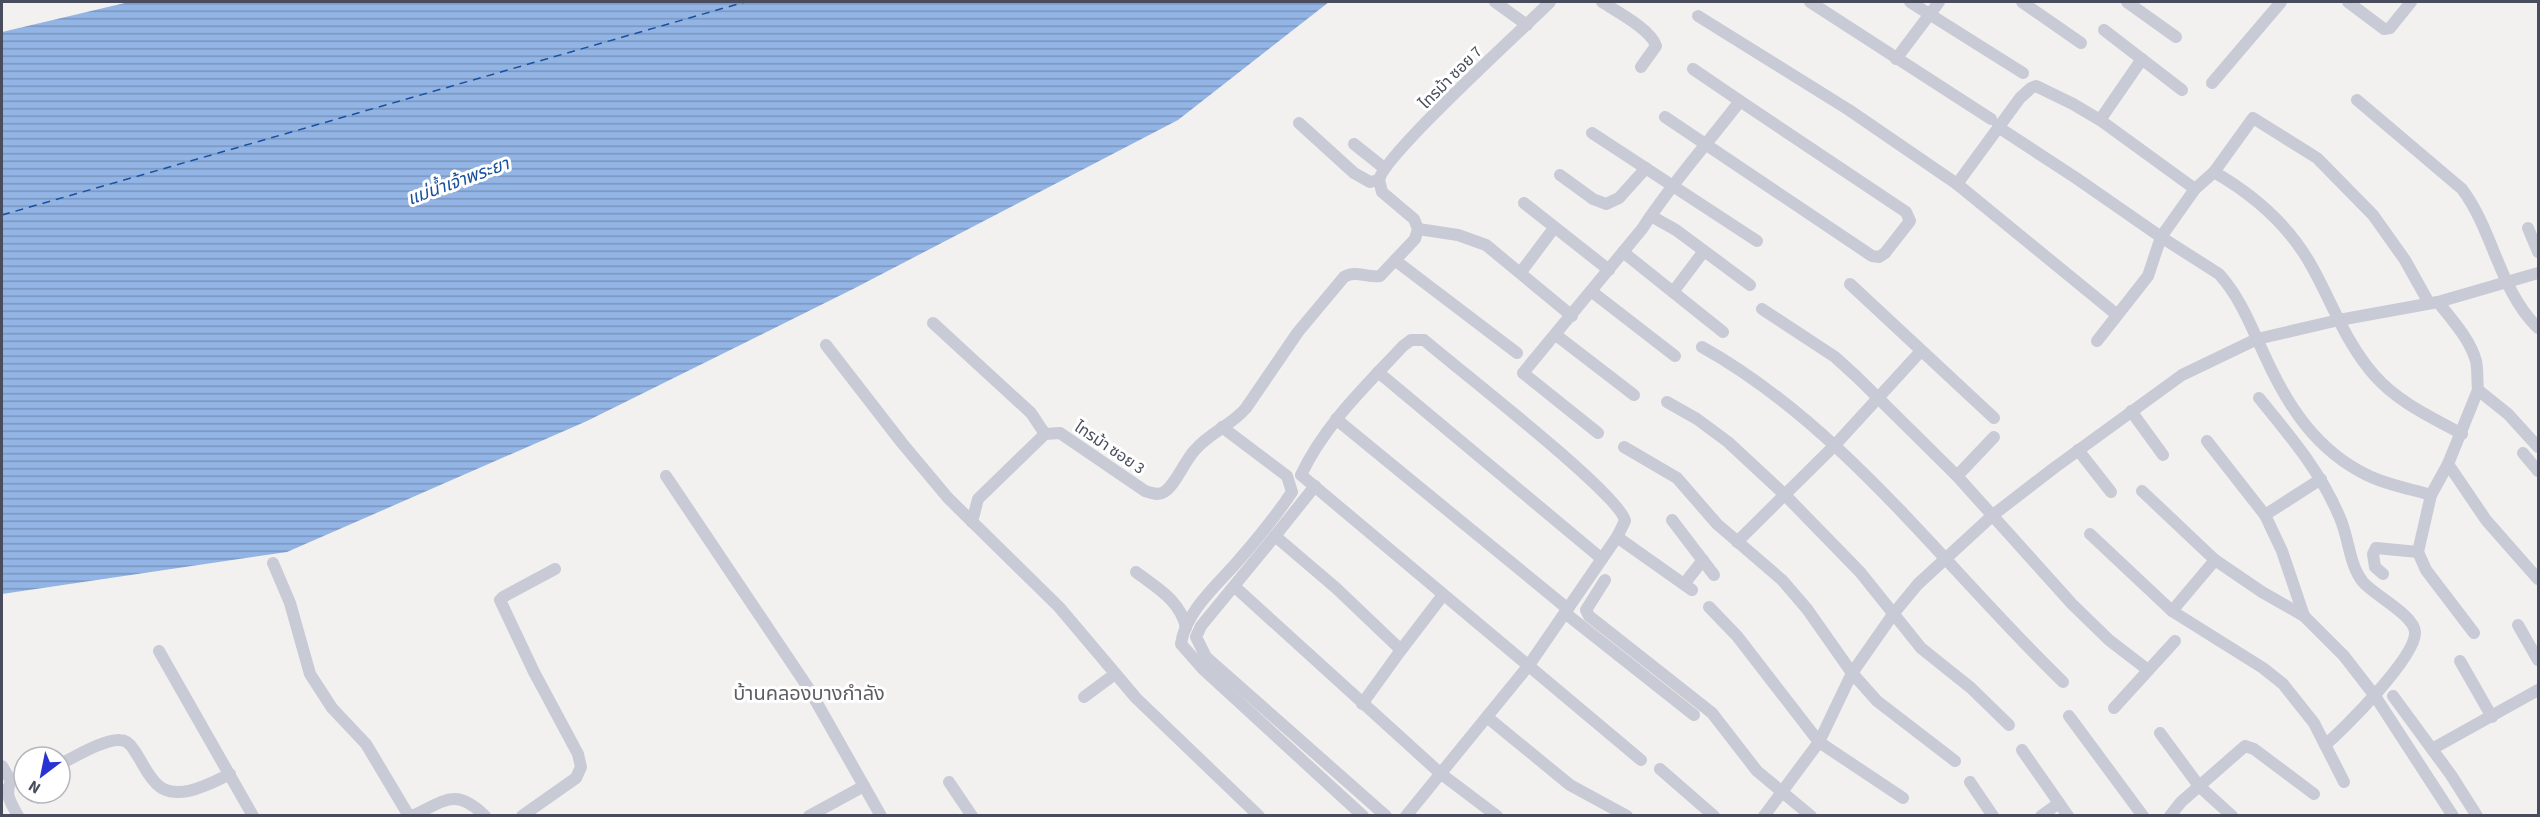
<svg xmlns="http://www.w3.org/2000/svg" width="2540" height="817" viewBox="0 0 2540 817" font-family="'Source Sans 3','Noto Sans Thai',sans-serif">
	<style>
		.water { fill: url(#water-rules) }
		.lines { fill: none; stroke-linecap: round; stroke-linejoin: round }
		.ferry { stroke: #19509f; stroke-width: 1.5; stroke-dasharray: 8 6; stroke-linecap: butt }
		.minor { stroke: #c8cad6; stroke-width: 12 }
		.labels { text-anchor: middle; stroke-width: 6; stroke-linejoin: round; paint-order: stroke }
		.street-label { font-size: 16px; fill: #494c5c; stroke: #fff }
		.water-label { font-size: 18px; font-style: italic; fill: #19509f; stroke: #fff }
		.quarter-label { font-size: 20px; fill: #5d5d64; stroke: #fff }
	</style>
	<defs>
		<pattern id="water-rules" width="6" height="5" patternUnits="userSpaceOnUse" patternTransform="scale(1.5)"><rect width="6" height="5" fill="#93b5e5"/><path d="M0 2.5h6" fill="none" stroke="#7a95bd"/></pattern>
	</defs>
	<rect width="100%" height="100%" fill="#f2f1f0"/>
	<!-- water -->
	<path class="water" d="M129,2H1329L1178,120L855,288L587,421L287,552L2,594V32Z"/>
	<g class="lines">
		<!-- ferry -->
		<path class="ferry" d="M2,215L745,2"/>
		<!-- minor -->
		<g class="minor">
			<path d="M1495,2L1527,25"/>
			<path d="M1602,2C1616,11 1652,30 1656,46L1641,67"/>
			<path d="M1810,2L1991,119"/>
			<path d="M1910,2L2023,73"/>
			<path d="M2022,2L2081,43"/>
			<path d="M2127,2L2176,37"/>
			<path d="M2348,2L2384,29L2390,28L2411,2"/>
			<path d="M1698,16L1849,110L1957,184L2116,314"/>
			<path d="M2104,30L2182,90"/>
			<path d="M1896,59L1939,2"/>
			<path d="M1693,69L1740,101"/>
			<path d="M2212,83L2281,2"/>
			<path d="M2357,100L2462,189C2494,232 2499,290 2538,328"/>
			<path d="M2100,120L2142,59"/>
			<path d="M1299,123L1354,173L1370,182L1379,180"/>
			<path d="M1998,127L2076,178L2161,237L2219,274C2240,297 2251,326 2264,354C2287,405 2316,451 2369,476C2388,485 2411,489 2431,495"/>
			<path d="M1592,133L1757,241"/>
			<path d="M1354,144L1384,168"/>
			<path d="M2214,172C2254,195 2288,224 2311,265C2332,302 2346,344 2375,376C2398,402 2431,417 2462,434"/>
			<path d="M1560,175L1593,199L1606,204L1619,198L1646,168"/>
			<path d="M1379,180C1384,155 1523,29 1550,2"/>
			<path d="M1957,184L2020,98L2031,88L2036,86L2073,104L2100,120L2195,189"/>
			<path d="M1524,203L1609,270"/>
			<path d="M1651,216L1676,230L1750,285"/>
			<path d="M2528,228L2538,252"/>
			<path d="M1418,229L1458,235L1486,245L1572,316"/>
			<path d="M1623,252L1723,332"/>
			<path d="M1396,261L1517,353"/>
			<path d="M1521,272L1554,228"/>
			<path d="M1850,284L1994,418"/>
			<path d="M1591,291L1675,356"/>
			<path d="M1673,292L1704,251"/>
			<path d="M2438,302C2452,320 2470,339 2476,361C2478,370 2477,381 2478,390L2508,414L2538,447"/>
			<path d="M1762,309L1835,357L1857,377L1957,476L2072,604L2109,640L2148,670"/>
			<path d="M933,323L1031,413L1045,434"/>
			<path d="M1556,335L1634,395"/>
			<path d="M2097,341L2148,276L2161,237L2195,189L2214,172L2253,118L2317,158L2373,215L2405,260L2429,303"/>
			<path d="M826,345L902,443L948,498L1059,607L1136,698L1259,816"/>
			<path d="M1702,347C1844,426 1947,570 2063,682"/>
			<path d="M1378,372L1602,559"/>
			<path d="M2259,398C2290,436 2321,472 2340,518C2349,538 2349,565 2363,582C2375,596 2414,615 2415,632C2417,656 2344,729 2325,745"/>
			<path d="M1667,402L1697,419L1728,442L1784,494L1860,572L1921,648L1971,688L2009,725"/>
			<path d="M2131,411L2163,455"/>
			<path d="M1336,419L1568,609"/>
			<path d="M1222,427L1287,476L1292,492C1276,516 1257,539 1238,561C1218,584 1185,612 1181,644L1203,669L1363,816"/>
			<path d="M1598,433L1523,373L1642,229C1671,184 1708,143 1740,101L1906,212L1910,221L1885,253L1879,257L1872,256L1665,117"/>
			<path d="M2207,441L2265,515L2282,551L2304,616"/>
			<path d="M1624,447L1677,478L1717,524L1782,580L1807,609L1852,673L1877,701L1955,761"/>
			<path d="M2078,450L2111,492"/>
			<path d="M2523,453L2538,471"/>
			<path d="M2448,464L2486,520L2538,579"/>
			<path d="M666,476L809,689L881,816"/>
			<path d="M1957,476L1994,437"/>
			<path d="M2142,491L2215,560L2262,592L2304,616L2344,656L2375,696L2453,816"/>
			<path d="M2265,515L2321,479"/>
			<path d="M1672,520L1714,575"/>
			<path d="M972,522L978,499L1045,434L1060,433L1145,491C1152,493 1158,496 1164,492C1175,486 1185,460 1195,450C1209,433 1232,425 1246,408L1298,332L1344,277C1356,270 1367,278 1380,276L1415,239L1418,229L1414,219L1382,192L1379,180"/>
			<path d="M2090,534L2172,611L2263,668L2283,684L2314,723L2344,782"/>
			<path d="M1275,536L1315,486"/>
			<path d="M1617,537L1625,521C1622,496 1453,365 1424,340H1411L1403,346C1366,386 1325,424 1301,475L1641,760"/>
			<path d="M1737,542L1835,445L1921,351"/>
			<path d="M273,563L290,603L310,674L332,708L366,744L409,816"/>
			<path d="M1136,572C1157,588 1181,601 1186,628"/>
			<path d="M2383,574L2375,567L2373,554L2376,548L2418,552"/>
			<path d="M1605,580L1586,610L1589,616L1712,713L1757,771L1811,816"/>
			<path d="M1684,584L1703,560"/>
			<path d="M1235,587L1440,773L1497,816"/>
			<path d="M1709,607L1737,636L1819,742L1903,798"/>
			<path d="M2172,611L2215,560"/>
			<path d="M1565,613L1694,715"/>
			<path d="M2518,625L2538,660"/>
			<path d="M2474,633L2426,570L2418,552L2431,495L2448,464L2478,390"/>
			<path d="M1401,650L1443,595"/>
			<path d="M159,651L253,816"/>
			<path d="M2460,661L2492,717"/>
			<path d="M2393,696L2451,775L2477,816"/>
			<path d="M1084,697L1115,674"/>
			<path d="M1362,704L1401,650L1336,588L1275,536L1201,626L1196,637L1206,657L1386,816"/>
			<path d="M2114,708L2175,641"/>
			<path d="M2069,716L2143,816"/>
			<path d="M1487,717L1570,785L1627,816"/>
			<path d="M2160,733L2199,786L2232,816"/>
			<path d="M2432,749L2538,690"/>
			<path d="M2022,750L2068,816"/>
			<path d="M60,764C75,757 104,739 120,740C126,740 131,745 134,750C141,760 146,772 154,781C172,805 210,784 230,774"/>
			<path d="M2,766L11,781"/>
			<path d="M1660,769L1714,816"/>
			<path d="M949,782L972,816"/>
			<path d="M1970,782L1993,816"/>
			<path d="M18,816C11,803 4,794 11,781L24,774"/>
			<path d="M412,816C445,801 455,787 485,816"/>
			<path d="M522,816L576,778L581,767L578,754L534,672L500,600L503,597L555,569"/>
			<path d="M809,816L864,786"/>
			<path d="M1406,816L1529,665L1617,537L1692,590"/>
			<path d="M1764,816L1819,742L1852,673L1894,613L1918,584L1993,515L2054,468L2182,375L2257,339L2339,320L2438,302L2538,273"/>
			<path d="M2041,816L2059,803"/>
			<path d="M2170,816L2181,802L2245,746L2254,749L2314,794"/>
		</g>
	</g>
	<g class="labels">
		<!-- street labels -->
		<g class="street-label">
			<text transform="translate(1450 77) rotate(-45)" y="6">ไทรม้า ซอย 7</text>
			<text transform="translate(1110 447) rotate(34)" y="6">ไทรม้า ซอย 3</text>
		</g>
		<!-- water labels -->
		<g class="water-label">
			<text transform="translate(458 181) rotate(-20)" y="6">แม่น้ำเจ้าพระยา</text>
		</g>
		<!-- quarter labels -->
		<g class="quarter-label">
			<text x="809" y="700">บ้านคลองบางกำลัง</text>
		</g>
	</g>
	<!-- border -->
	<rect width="2540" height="817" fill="none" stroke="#494c5c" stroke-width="6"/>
	<!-- north arrow -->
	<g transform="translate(42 775) rotate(212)"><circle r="28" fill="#ffffff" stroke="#b6b7be" stroke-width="1.5"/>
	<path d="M0-4.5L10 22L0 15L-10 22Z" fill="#2932d3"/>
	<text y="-9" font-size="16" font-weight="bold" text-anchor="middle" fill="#494c5c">N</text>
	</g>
</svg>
